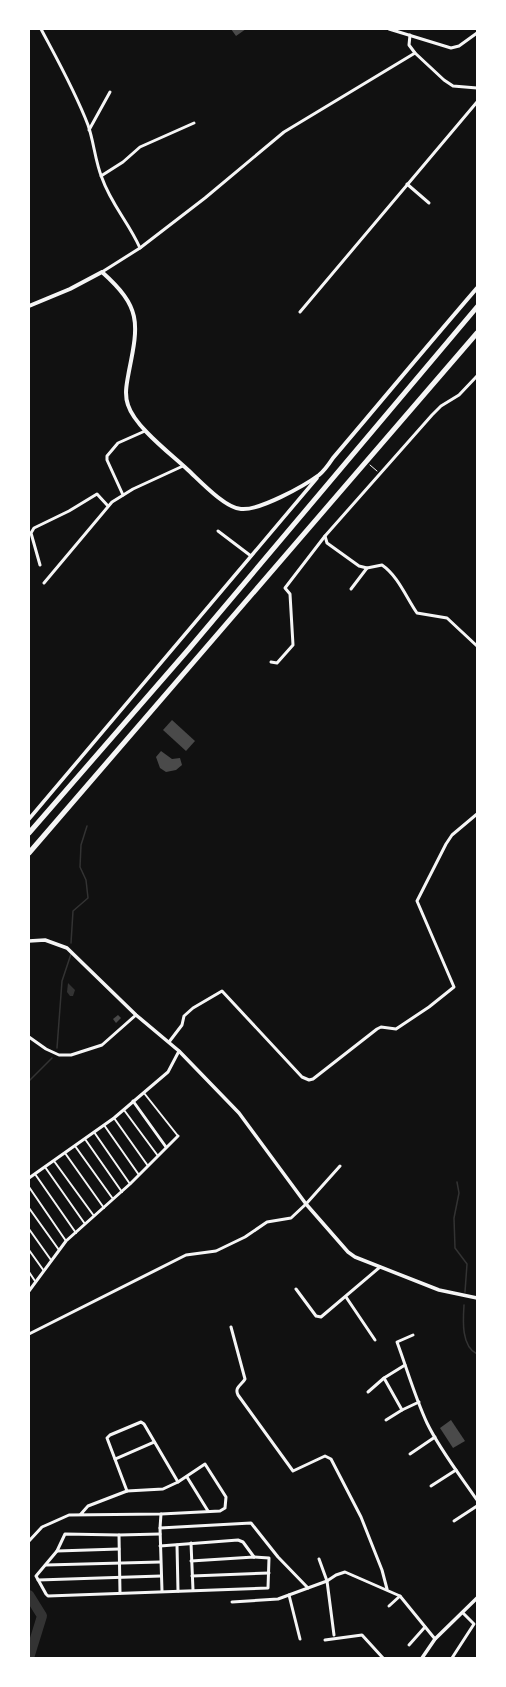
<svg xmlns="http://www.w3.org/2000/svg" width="506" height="1687" viewBox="0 0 506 1687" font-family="'Asap Condensed',sans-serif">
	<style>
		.water { fill: #333 }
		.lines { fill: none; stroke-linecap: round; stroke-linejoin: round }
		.stream { stroke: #333; stroke-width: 1.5 }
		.river { stroke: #333; stroke-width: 10 }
		.building { fill: #4a4a4a }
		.path { stroke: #f5f5f5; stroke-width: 1 }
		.pedestrian { stroke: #f5f5f5; stroke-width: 2 }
		.minor { stroke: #f5f5f5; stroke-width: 3 }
		.tertiary { stroke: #f5f5f5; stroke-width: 3.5 }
		.secondary { stroke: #f5f5f5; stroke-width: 4 }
		.motorway { stroke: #f5f5f5; stroke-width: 5 }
	</style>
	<rect width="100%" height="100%" fill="#111"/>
	<!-- water -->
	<path class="water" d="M68,983L75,990L73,996H70L67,992Z"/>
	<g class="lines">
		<!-- stream -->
		<g class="stream">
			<path d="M71,943L73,911L88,898L86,880L80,867L81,845L87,826"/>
			<path d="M57,1048L62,981L71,954"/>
			<path d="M29,1081L52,1058"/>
			<path d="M457,1182L459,1193L454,1218L455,1248L467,1264L465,1292"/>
			<path d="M464,1305C463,1320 461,1346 477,1354"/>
		</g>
		<!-- river -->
		<path class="river" d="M29,1595L42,1616L29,1658"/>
	</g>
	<!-- building -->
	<g class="building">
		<path d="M231,29H246L236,36Z"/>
		<path d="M172,720L195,741L186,751L163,730Z"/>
		<path d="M161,751L172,759L180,758L182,765L176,770L166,772L160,768L156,757Z"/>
		<path d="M118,1015L121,1018L116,1023L113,1019Z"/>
		<path d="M451,1420L465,1441L453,1448L440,1428Z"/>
	</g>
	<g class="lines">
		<!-- path -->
		<path class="path" d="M370,465L377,471"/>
		<!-- pedestrian -->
		<g class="pedestrian">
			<path d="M144,1093L178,1136"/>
			<path d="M124,1110L158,1156"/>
			<path d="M114,1118L148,1166"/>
			<path d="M104,1125L139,1175"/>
			<path d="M94,1132L130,1184"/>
			<path d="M85,1139L122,1192"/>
			<path d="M75,1146L113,1199"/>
			<path d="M65,1153L104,1208"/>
			<path d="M54,1161L94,1216"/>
			<path d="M45,1167L85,1224"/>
			<path d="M35,1174L76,1233"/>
			<path d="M29,1187L66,1241"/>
			<path d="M29,1208L59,1250"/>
			<path d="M29,1229L51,1260"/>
			<path d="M29,1250L44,1271"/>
			<path d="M29,1272L35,1281"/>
		</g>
		<!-- minor -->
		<g class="minor">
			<path d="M41,29C58,61 75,91 88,125C94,142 95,161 102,178C111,204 129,223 140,248"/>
			<path d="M389,29L451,48L459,46L477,33"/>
			<path d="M410,35L409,45L415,53L444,80L453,86L477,88"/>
			<path d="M89,130L110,92"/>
			<path d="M101,176L123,162L140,147L194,123"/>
			<path d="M407,184L429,203"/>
			<path d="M102,272L140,248L205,198L284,132L415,53"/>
			<path d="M300,312L477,102"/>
			<path d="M477,376L459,395L441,406L432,415L325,536L327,543L359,566L367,568L382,565C398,576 406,597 417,613L447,618L477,646"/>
			<path d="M123,495L107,460V456L118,443L145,431"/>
			<path d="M218,531L251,556"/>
			<path d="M40,565L31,533L34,528L69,511L97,494L108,506"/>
			<path d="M44,583L112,502L133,489L183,466"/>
			<path d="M351,589L367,568"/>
			<path d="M271,662L277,663L293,645L290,594L285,588L325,536"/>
			<path d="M29,1037L46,1049L59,1055H71L102,1045L136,1015"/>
			<path d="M169,1042L182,1025L184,1016L193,1008L222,991L302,1077L309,1080L313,1079L377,1029L381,1027L396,1029L429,1007L454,987L417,901L446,844L452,835L477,814"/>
			<path d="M133,1101L166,1147"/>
			<path d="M29,1178L114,1118L168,1072L179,1051"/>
			<path d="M296,1289L316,1316L321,1317L380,1267"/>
			<path d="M29,1291L66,1241L130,1184L178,1136"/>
			<path d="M346,1297L375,1340"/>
			<path d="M231,1327L245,1379C242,1385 234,1387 238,1395L293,1471L325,1456L331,1459L361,1517L382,1570L387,1589"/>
			<path d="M29,1334L186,1255L216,1251L245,1237L267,1222L291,1218L306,1204L340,1166"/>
			<path d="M413,1335L397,1342C407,1369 415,1397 427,1423C440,1450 460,1475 477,1500"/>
			<path d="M384,1378L402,1410"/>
			<path d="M368,1392L384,1378L405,1365"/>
			<path d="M386,1420L402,1410L419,1402"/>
			<path d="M410,1454L435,1437"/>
			<path d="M115,1459L154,1442"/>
			<path d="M187,1477L208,1511"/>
			<path d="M431,1486L456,1470"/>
			<path d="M127,1491L107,1438L110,1435L141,1422L144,1424L178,1482"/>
			<path d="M161,1514L160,1528L251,1523L278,1557L308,1588"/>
			<path d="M454,1521L477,1506"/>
			<path d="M160,1528L162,1591"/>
			<path d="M119,1535L65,1534L57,1551L36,1576L46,1594L48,1596L268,1588L269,1558L254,1557L191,1561"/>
			<path d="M29,1541L42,1527L69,1515L161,1514L220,1511L225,1508L226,1497L205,1464L178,1482L163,1489L127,1491L88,1506L80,1515"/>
			<path d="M191,1543L193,1590"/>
			<path d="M177,1545L178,1591"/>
			<path d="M160,1546L238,1540L243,1542L254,1557"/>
			<path d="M57,1551L119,1549"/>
			<path d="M319,1559L327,1581L334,1635"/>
			<path d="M46,1565L160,1562"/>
			<path d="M192,1576L269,1573"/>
			<path d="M38,1580L161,1576"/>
			<path d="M120,1593L119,1535L160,1534"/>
			<path d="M289,1595L300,1639"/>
			<path d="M232,1602L278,1599L327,1581L336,1575L345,1572L400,1596L435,1639"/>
			<path d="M389,1606L400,1596"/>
			<path d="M325,1640L362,1635L383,1658"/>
			<path d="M409,1645L425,1627"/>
			<path d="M452,1658L474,1624L463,1613"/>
		</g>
		<!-- tertiary -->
		<g class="tertiary">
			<path d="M29,819L317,478"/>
			<path d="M29,941L45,940L67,948L136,1015L179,1051L239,1113L306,1204L348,1252L355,1257L439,1290L477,1298"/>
			<path d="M422,1658L435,1639L477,1598"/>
		</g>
		<!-- secondary -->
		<path class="secondary" d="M29,306L70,289L102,272C141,307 139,322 129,371C127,382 124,394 128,405C135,427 171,454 188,470C200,481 225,508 241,509C259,511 304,486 319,475C324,471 329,464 333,458C344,445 355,432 366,419C403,375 440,331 477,288"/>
		<!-- motorway -->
		<g class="motorway">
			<path d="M29,833L188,650L477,307"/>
			<path d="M29,853L477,333"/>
		</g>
	</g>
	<!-- border -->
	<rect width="506" height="1687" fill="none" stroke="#ffffff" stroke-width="60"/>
</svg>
